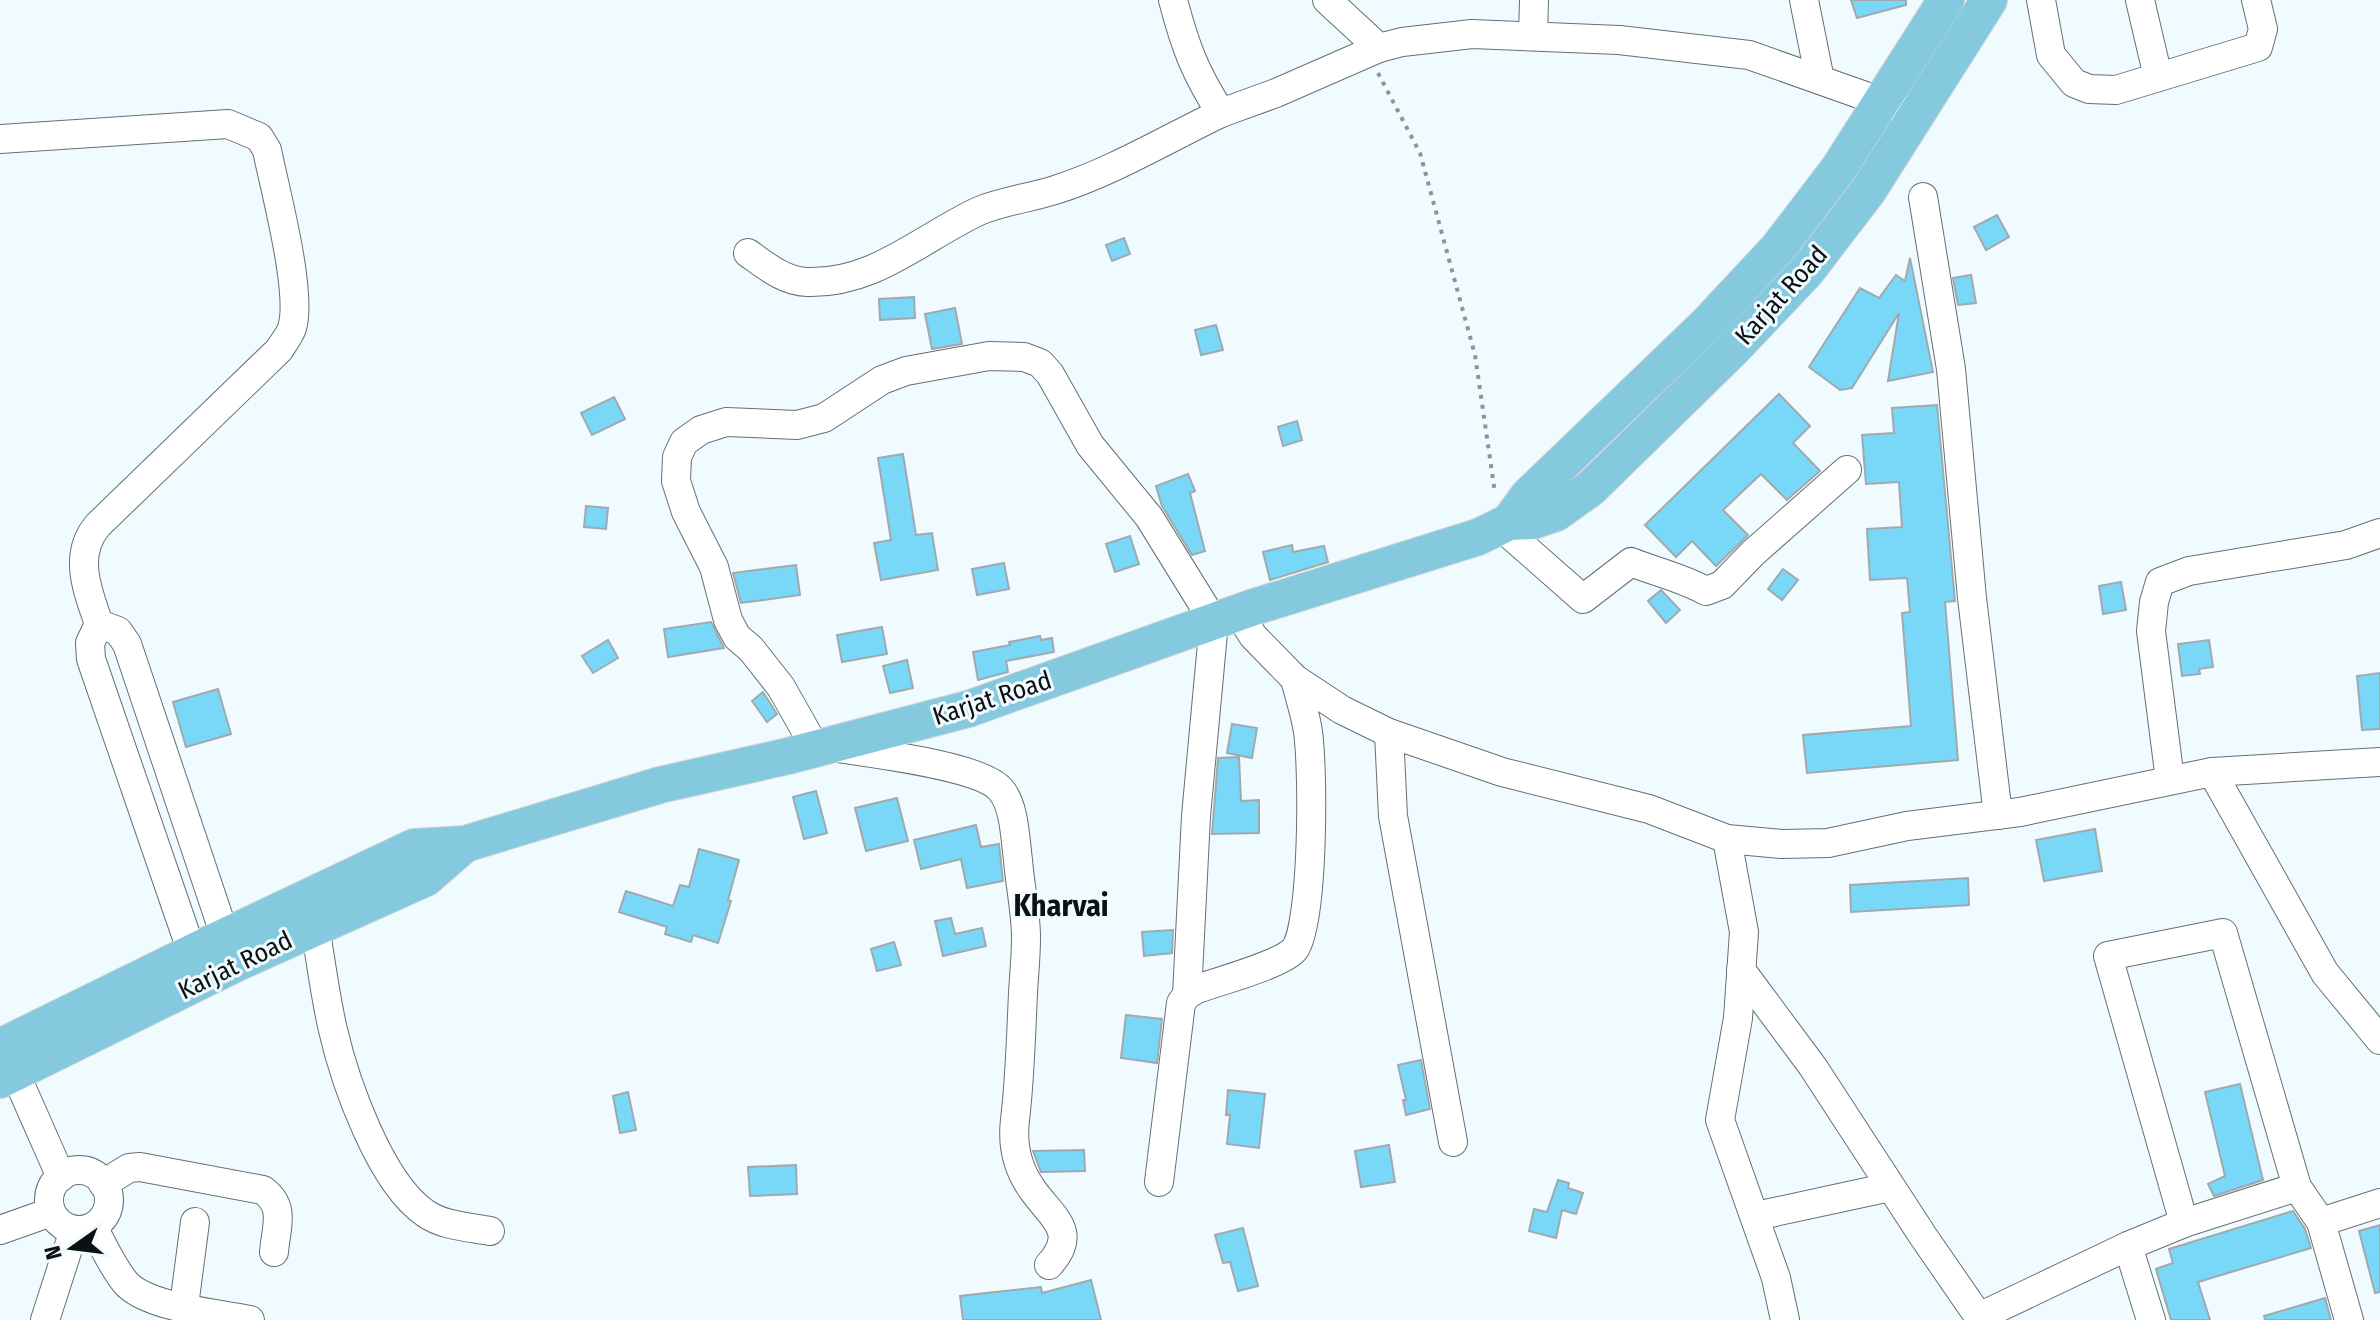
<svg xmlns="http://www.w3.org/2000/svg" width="2380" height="1320" viewBox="0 0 2380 1320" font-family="'Fira Sans Condensed',sans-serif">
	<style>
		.building { fill: #79d8f8; stroke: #a0aaae; stroke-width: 2 }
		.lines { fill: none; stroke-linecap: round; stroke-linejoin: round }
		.minor-casing { stroke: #666f73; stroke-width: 30 }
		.major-casing { stroke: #d3d4d4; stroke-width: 38 }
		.path { stroke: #8c9497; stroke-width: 4; stroke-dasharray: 4 6; stroke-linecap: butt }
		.minor { stroke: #fff; stroke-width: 28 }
		.major { stroke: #85c9de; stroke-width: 36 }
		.labels { text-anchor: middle; stroke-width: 6; stroke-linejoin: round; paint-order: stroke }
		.street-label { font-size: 26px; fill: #0c1011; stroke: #f0fbff }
		.quarter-label { font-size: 30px; font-weight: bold; fill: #0c1011; stroke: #f0fbff }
	</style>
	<rect width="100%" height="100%" fill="#f0fbff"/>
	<!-- building -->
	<g class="building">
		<path d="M1851,0H1906V5L1857,18Z"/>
		<path d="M1997,215L2009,237L1986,250L1974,227Z"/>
		<path d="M1124,238L1130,254L1112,261L1106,245Z"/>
		<path d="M1910,258L1933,372L1888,381L1899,313L1852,388L1840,390L1809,367L1860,288L1879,298L1896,275L1905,281Z"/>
		<path d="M1971,275L1976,303L1958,305L1953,278Z"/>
		<path d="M914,297L915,318L880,320L879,299Z"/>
		<path d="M955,308L962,344L932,349L925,314Z"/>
		<path d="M1216,325L1223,350L1201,355L1195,330Z"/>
		<path d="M1779,394L1810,426L1793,443L1820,471L1787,500L1761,474L1723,510L1748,535L1716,566L1692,541L1676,557L1645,525Z"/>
		<path d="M614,397L625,419L592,435L581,413Z"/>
		<path d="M1937,405L1955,601L1945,602L1958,760L1807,773L1803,735L1911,726L1902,613L1910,612L1907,578L1870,580L1867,529L1902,527L1899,482L1866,484L1862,435L1894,433L1892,408Z"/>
		<path d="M1297,421L1302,440L1283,446L1278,427Z"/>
		<path d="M903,454L916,535L932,533L938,570L881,580L874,543L891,540L878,458Z"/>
		<path d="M1188,474L1195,491L1190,493L1205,551L1192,555L1162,506L1156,486Z"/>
		<path d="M586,506L608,508L606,529L584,527Z"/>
		<path d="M1130,536L1139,564L1115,572L1106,544Z"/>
		<path d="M1292,545L1293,552L1324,546L1328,562L1270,580L1263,552Z"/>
		<path d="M1004,563L1009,589L977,595L972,569Z"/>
		<path d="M796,565L800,595L741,603L733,573Z"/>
		<path d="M1783,569L1798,580L1782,600L1768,589Z"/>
		<path d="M2121,582L2126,610L2103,614L2099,586Z"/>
		<path d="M1661,590L1680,610L1666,623L1648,601Z"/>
		<path d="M711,622L724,648L668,657L664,629Z"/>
		<path d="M882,627L887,654L842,662L837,635Z"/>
		<path d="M1040,636L1041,640L1052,638L1054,652L1006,661L1008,672L978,680L973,652L1010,645L1009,642Z"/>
		<path d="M608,640L618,658L593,673L582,656Z"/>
		<path d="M2209,640L2213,667L2199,669L2200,674L2182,676L2178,644Z"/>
		<path d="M907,660L913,688L890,693L883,666Z"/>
		<path d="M2380,673V729L2362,730L2357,676Z"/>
		<path d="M218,689L231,734L186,747L173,702Z"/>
		<path d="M763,692L777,714L767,722L752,701Z"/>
		<path d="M1232,724L1257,728L1252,758L1227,753Z"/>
		<path d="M1239,757L1241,801L1259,800V833L1212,834L1218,758Z"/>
		<path d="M816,791L827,833L804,839L793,797Z"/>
		<path d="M897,798L908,841L866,851L855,808Z"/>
		<path d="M976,825L981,847L999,844L1003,881L967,888L961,859L921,869L914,840Z"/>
		<path d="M2095,829L2102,871L2044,881L2036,840Z"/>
		<path d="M699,849L739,860L728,900L731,901L718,943L693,935L691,942L665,934L667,927L619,912L626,891L673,906L680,885L689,887Z"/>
		<path d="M1968,878L1969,905L1851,912L1850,885Z"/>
		<path d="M951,918L955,934L982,928L986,946L943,956L935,921Z"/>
		<path d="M1173,930L1172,953L1144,956L1142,932Z"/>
		<path d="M894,942L901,965L877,971L871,949Z"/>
		<path d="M1126,1015L1162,1019L1157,1063L1121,1058Z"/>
		<path d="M1421,1060L1430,1109L1406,1115L1403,1100H1406L1398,1065Z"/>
		<path d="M2240,1084L2263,1180L2214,1196L2208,1184L2225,1176L2205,1092Z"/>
		<path d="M1228,1090L1265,1094L1259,1148L1227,1144L1230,1115H1226Z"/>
		<path d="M628,1092L636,1130L620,1133L613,1096Z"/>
		<path d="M1389,1145L1395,1182L1361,1187L1355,1151Z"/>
		<path d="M1084,1150L1085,1171L1041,1172L1033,1151Z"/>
		<path d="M796,1165L797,1194L750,1196L748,1167Z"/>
		<path d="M1558,1180L1569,1183L1568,1188L1583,1193L1576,1214L1562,1210L1556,1238L1529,1231L1534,1209L1547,1212Z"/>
		<path d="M2293,1211L2305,1229L2311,1248L2198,1282L2210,1320H2171L2156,1269L2173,1263L2169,1249Z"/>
		<path d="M2380,1225V1292L2375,1293L2359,1231Z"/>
		<path d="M1243,1228L1258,1286L1238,1291L1230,1262L1223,1263L1215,1235Z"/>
		<path d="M1091,1280L1101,1320H963L960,1296L1041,1287L1042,1293Z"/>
		<path d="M2325,1298L2331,1320H2265L2264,1316Z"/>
	</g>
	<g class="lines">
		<defs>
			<g id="minor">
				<path d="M1173,0C1185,46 1195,73 1221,113L1276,93L1379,48L1402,42L1472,34L1619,40L1749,55L1899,108"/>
				<path d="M1327,0L1379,48"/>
				<path d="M1804,0L1820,80"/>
				<path d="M2041,0L2051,55L2074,83L2089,89L2116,90L2258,47L2263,29L2256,0"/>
				<path d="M2140,0L2158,77"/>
				<path d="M1533,36L1534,0"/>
				<path d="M0,139L228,124L259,137L267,150C275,190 303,293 292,328C290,335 283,343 279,350L98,525C72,555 88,592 99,624L90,643L91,659L198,970"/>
				<path d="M1923,197L1951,369L1972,598L1998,815"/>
				<path d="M748,253C766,266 784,281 807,282C875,284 921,238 979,211C1003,201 1030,198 1055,190C1112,172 1167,139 1221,113"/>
				<path d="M1500,526L1583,599L1631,562C1656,572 1683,578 1706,591L1722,585L1753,553L1847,470"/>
				<path d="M1239,614L1253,636L1295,679L1342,710L1389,733L1502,772L1649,809L1727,839L1782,844L1828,843L1907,826L2020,812L2212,772L2380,762"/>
				<path d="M99,624L118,631L127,644L231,954"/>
				<path d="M1389,733L1393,816L1453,1142"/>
				<path d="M832,747C867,753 981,765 1001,790C1015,807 1015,839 1018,860C1020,886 1026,912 1026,938C1026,956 1024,975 1023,993C1021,1036 1020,1078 1015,1120C1012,1145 1017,1168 1032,1189C1051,1217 1080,1231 1049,1265"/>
				<path d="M816,749L781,687L751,649L737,637L728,620L714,567L686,512L676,481L677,457L684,442L701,430L726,422L797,425L824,418L882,380L906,371L989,356L1024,357L1040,363L1050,374L1090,445L1149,517L1214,622L1196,816L1187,995"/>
				<path d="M2212,772L2325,973L2380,1040"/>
				<path d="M2170,780L2151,631L2154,602L2160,582L2189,571L2346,545L2380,533"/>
				<path d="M1727,839L1744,932L1738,1018L1720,1120L1776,1278L1785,1320"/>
				<path d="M315,927C321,961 325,996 333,1030C345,1082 380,1182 425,1213C443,1226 469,1227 490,1231"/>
				<path d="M1741,970L1813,1067L1923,1236L1981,1320"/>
				<path d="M8,1057L61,1177"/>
				<circle cx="79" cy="1200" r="30"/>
				<path d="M1159,1182L1181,1003L1187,995L1197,989C1219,981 1280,965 1294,950C1314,928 1314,760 1307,726C1304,710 1299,695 1295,679"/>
				<path d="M103,1184L129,1168L140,1167L263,1190C286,1207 276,1227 274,1252"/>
				<path d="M1756,1216L1890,1187"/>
				<path d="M2321,1222L2380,1203"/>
				<path d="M2184,1223L2297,1187"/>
				<path d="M93,1227C103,1245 112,1266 125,1282C145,1307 219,1314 250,1320"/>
				<path d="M0,1230L51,1212"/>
				<path d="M2128,1246L2151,1320"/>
				<path d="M184,1306L195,1222"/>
				<path d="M1979,1317L2128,1246L2184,1223L2108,956L2223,933L2297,1187L2321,1222L2349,1320"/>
				<path d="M45,1320L74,1230"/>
			</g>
			<g id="major">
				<path d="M1509,522L1528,496L1707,324L1778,248L1839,168L1946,0"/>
				<path d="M0,1047L224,937L414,847L465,844L660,785L788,756L968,709L1251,608L1478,537L1509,522L1533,521L1556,513L1591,488L1732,350L1806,272L1868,191L1989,0"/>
				<path d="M0,1080L237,963L426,878L465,844"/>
			</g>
		</defs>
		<!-- minor casing -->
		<use href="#minor" class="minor-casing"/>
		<!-- major casing -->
		<use href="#major" class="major-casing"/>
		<!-- path -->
		<path class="path" d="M1378,73L1420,153L1475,355L1495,493"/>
		<!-- minor -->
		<use href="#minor" class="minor"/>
		<!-- major -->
		<use href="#major" class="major"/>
	</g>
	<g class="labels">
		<!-- street labels -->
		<g class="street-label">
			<text transform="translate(1781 295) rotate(-48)" y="9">Karjat Road</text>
			<text transform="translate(992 698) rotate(-18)" y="9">Karjat Road</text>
			<text transform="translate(235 965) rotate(-26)" y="9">Karjat Road</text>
		</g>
		<!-- quarter labels -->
		<g class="quarter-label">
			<text x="1061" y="916">Kharvai</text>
		</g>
	</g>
	<!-- north arrow -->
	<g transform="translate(72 1248) rotate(256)" stroke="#f0fbff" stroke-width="6" paint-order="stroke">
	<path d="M0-6L14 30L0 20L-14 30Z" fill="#0c1011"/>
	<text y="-12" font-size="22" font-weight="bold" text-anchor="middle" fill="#0c1011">N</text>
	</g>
</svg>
